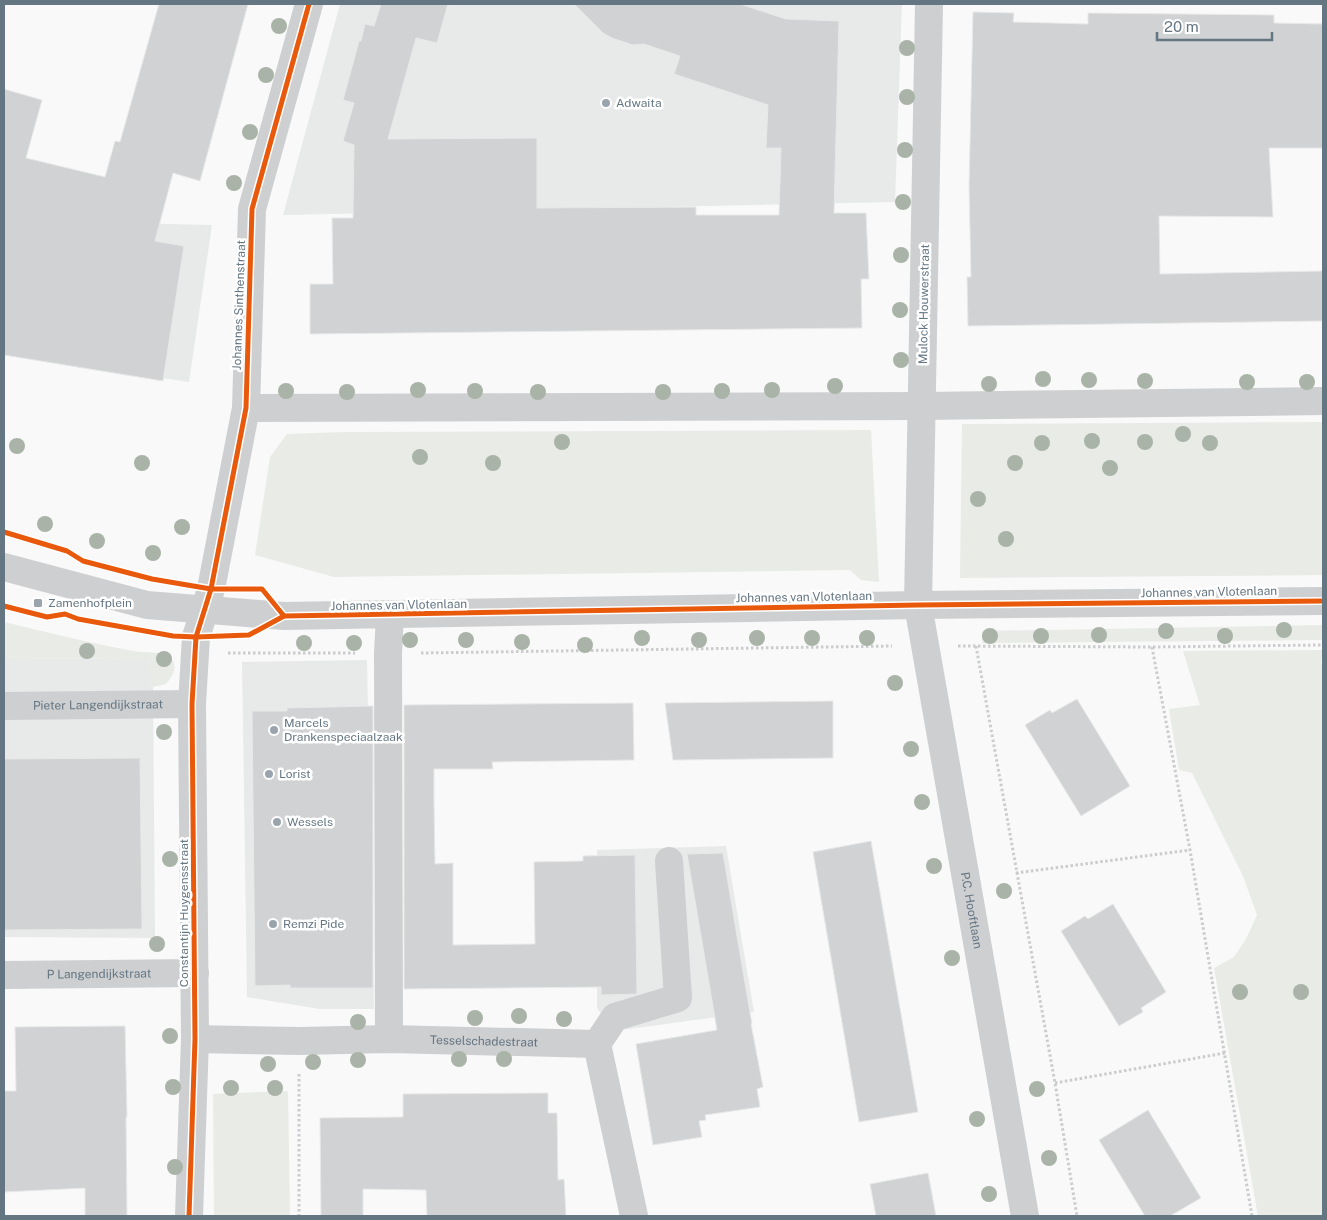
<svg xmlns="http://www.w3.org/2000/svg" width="1327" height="1220" viewBox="0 0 1327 1220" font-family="'Public Sans',sans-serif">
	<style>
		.built { fill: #e8e9e9 }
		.green { fill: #e8ebe6 }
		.building { fill: #d0d2d3; stroke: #e8e8e8 }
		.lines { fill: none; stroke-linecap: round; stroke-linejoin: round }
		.path { stroke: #cbcccd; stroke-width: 3; stroke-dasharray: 2.5 2.5; stroke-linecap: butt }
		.minor { stroke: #cecfd0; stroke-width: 28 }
		.cycleway-casing { stroke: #fff; stroke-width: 8 }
		.cycleway { stroke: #e8590c; stroke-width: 5 }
		.tree { fill: #a9b3a7 }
		.poi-dot { fill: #99a4ac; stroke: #fff; stroke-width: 2 }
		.labels { text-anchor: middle; stroke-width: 5; stroke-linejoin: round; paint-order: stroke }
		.poi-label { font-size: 12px; fill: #657683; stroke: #fff; text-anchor: start }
		.street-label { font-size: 12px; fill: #657683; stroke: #fff }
	</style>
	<rect width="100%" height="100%" fill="#f9f9f9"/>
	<!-- built -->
	<g class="built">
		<path d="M340,4H902L895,202L283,215Z"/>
		<path d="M4,215L41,221L212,225L189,382L4,355Z"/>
		<path d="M151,658V685L153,687L155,938L4,937V659Z"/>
		<path d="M367,660L374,1009H320L247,997L242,662Z"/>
		<path d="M726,846L754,1012L614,1031L597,1008V850Z"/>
	</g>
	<!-- green -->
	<g class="green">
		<path d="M1323,422V575L960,578L962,424Z"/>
		<path d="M871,430L879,582L861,580L850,570L334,577L255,555L270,457L287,434L346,432Z"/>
		<path d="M4,622C47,632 89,643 133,651C142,653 164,651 170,657C179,666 173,676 166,684L153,687L151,685L150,658L4,659Z"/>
		<path d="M1323,625V640L982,643V631Z"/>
		<path d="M1323,650L1321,663L1323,666V1216H1258L1214,968L1234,957L1246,939L1257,915L1243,876L1192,773L1179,770L1169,709L1200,705L1183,651Z"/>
		<path d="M288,1091L290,1216H214L213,1094Z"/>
	</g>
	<!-- building -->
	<g class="building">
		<path d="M159,4H248L200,181L173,173L155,241L184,246L163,381L4,355V89L42,100L26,158L105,177L115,141L120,142Z"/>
		<path d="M381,4H448L437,43L416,38L388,139L537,138V208L696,207V215H779L781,148H766L768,105L674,74L680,56L644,44L633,45L612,38L603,33L574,4H740L786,19L839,21L834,213H866L869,279H861L862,328L310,334V284H333L332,218H353L354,145L343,141L354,103L343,100L359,41H361L365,24L374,26Z"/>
		<path d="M973,12L1014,13L1013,22L1088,24V13L1274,15V23L1323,24V148H1269L1273,217L1159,216L1160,274L1323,271V321L968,326L967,277H971L969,187Z"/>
		<path d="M1077,699L1130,786L1081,816L1025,725L1050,710L1052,713Z"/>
		<path d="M833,701V758L673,760L665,703Z"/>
		<path d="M633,703L634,760L492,762L493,769H434V805L435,864L453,863V945L535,944L534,862L583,861V856L635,855L637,994L601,995V987L404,989V705Z"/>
		<path d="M373,706V988H290V985L255,986L252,711H287V708Z"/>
		<path d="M140,758L142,929L4,930V759Z"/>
		<path d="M871,841L918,1112L859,1122L813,852Z"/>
		<path d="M723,853L752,1024H751L763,1087L757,1089L760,1107L705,1115L706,1120L699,1121L702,1137L653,1145L636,1044L717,1030L687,854Z"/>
		<path d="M1113,904L1166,992L1141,1008L1143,1012L1119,1026L1061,931L1085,916L1088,919Z"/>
		<path d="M125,1026L127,1117H126L127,1216H85V1188L4,1192V1091H16L15,1027Z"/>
		<path d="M548,1093V1113H557L558,1180L564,1179L566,1216H427L426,1190L363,1189V1216H321L320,1118L403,1117V1094Z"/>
		<path d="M1148,1110L1201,1198L1170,1216H1145L1099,1140Z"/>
		<path d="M928,1173L936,1216H876L870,1184Z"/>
	</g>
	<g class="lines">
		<!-- path -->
		<g class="path">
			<path d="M958,646L1152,647L1323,645"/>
			<path d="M976,646L1055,1083L1077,1216"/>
			<path d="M1152,647L1190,850L1252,1216"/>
			<path d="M228,653H355"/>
			<path d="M421,653L892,646"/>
			<path d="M1016,873L1190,850"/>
			<path d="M299,1074V1216"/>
			<path d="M1055,1083L1225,1053"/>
		</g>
		<!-- minor -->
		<g class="minor">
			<path id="s1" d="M929,4L918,605L1025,1216"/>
			<path d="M246,408L922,406L1323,401"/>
			<path d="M4,567L147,605L284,616L918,605L1323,601"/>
			<path id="s2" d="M4,706L192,704"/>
			<path id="s3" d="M4,975L195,973"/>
			<path id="s4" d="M195,1039L299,1041L389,1039L597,1044L634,1216"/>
			<path d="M389,1039L388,653L390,615"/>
			<path d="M597,1044L615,1017L678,998L669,861"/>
			<path d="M189,1216L195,1039L192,704L196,637L211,589L246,408L252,209L309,4"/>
		</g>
		<defs>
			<g id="cycleway">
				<path d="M4,532L67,551L83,561L152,579L211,589H262L284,616"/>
				<path d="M4,606L47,617L65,614L78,619L173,636L196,637L249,635L284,616L918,605L1323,601"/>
				<path d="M189,1216L195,1039L192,704L196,637L211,589L246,408L252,209L309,4"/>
			</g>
		</defs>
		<!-- cycleway casing -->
		<use href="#cycleway" class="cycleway-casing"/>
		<!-- cycleway -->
		<use href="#cycleway" class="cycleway"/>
	</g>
	<!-- trees -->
	<g class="tree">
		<circle cx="279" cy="26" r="8"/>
		<circle cx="907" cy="48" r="8"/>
		<circle cx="266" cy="75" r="8"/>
		<circle cx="907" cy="97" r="8"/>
		<circle cx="250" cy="132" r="8"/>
		<circle cx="905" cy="150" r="8"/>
		<circle cx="234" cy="183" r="8"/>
		<circle cx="903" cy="202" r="8"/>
		<circle cx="901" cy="255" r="8"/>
		<circle cx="900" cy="310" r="8"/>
		<circle cx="901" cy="360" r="8"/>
		<circle cx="1043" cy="379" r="8"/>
		<circle cx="1089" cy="380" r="8"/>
		<circle cx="1145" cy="381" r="8"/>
		<circle cx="1247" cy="382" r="8"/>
		<circle cx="1307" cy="382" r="8"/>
		<circle cx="989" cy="384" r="8"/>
		<circle cx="835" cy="386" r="8"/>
		<circle cx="418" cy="390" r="8"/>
		<circle cx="772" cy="390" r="8"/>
		<circle cx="286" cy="391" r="8"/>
		<circle cx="475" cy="391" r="8"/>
		<circle cx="722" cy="391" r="8"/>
		<circle cx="347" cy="392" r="8"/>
		<circle cx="538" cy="392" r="8"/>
		<circle cx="663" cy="392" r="8"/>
		<circle cx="1183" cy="434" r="8"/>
		<circle cx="1092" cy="441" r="8"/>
		<circle cx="562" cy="442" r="8"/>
		<circle cx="1145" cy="442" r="8"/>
		<circle cx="1042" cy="443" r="8"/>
		<circle cx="1210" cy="443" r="8"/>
		<circle cx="17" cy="446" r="8"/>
		<circle cx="420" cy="457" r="8"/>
		<circle cx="142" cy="463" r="8"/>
		<circle cx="493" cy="463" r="8"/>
		<circle cx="1015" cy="463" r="8"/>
		<circle cx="1110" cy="468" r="8"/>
		<circle cx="978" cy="499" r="8"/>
		<circle cx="45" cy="524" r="8"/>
		<circle cx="182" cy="527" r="8"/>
		<circle cx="1006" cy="539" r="8"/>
		<circle cx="97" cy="541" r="8"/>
		<circle cx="153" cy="553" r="8"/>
		<circle cx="1284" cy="630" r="8"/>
		<circle cx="1166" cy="631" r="8"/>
		<circle cx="1099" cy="635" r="8"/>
		<circle cx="990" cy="636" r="8"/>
		<circle cx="1041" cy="636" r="8"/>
		<circle cx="1225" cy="636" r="8"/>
		<circle cx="642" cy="638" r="8"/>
		<circle cx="757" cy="638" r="8"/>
		<circle cx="812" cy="638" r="8"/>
		<circle cx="867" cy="638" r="8"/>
		<circle cx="410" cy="640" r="8"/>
		<circle cx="466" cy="640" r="8"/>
		<circle cx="699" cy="640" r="8"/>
		<circle cx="522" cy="642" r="8"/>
		<circle cx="304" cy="643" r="8"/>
		<circle cx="354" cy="643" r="8"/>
		<circle cx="585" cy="645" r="8"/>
		<circle cx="87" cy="651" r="8"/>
		<circle cx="164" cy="659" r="8"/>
		<circle cx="895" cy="683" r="8"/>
		<circle cx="164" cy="732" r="8"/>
		<circle cx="911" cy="749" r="8"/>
		<circle cx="922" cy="802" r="8"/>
		<circle cx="170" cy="859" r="8"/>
		<circle cx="934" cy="866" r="8"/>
		<circle cx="1004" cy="891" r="8"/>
		<circle cx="157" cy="944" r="8"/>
		<circle cx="952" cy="958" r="8"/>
		<circle cx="1240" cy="992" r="8"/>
		<circle cx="1301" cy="992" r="8"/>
		<circle cx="519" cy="1016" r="8"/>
		<circle cx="475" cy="1018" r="8"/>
		<circle cx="564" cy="1019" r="8"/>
		<circle cx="358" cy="1022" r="8"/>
		<circle cx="170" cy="1036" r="8"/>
		<circle cx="459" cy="1059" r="8"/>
		<circle cx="504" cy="1059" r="8"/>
		<circle cx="358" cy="1060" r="8"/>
		<circle cx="313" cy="1062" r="8"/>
		<circle cx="268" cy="1064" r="8"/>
		<circle cx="173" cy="1087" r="8"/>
		<circle cx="231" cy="1088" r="8"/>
		<circle cx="275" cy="1088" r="8"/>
		<circle cx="1037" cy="1089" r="8"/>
		<circle cx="977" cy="1119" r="8"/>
		<circle cx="1049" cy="1158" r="8"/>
		<circle cx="175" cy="1167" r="8"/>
		<circle cx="989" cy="1194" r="8"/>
	</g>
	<!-- markers -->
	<g class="poi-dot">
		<circle cx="606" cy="103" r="5"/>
		<rect x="33" y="598" width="10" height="10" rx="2.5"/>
		<circle cx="274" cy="730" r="5"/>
		<circle cx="269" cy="774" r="5"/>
		<circle cx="277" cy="822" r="5"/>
		<circle cx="273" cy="924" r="5"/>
	</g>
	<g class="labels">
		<!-- poi labels -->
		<g class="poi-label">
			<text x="616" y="107">Adwaita</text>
			<text x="48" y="607">Zamenhofplein</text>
			<text x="284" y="727">Marcels<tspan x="284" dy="14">Drankenspeciaalzaak</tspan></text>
			<text x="279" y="778">Lorist</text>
			<text x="287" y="826">Wessels</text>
			<text x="283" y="928">Remzi Pide</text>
		</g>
		<!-- street labels -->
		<g class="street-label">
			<text transform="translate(924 304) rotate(-89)" y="4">Mulock Houwerstraat</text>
			<text transform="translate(239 305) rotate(-88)" y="4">Johannes Sinthenstraat</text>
			<text transform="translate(1209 592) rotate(-1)" y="4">Johannes van Vlotenlaan</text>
			<text transform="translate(804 597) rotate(-1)" y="4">Johannes van Vlotenlaan</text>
			<text transform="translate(399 605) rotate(-1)" y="4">Johannes van Vlotenlaan</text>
			<text dy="4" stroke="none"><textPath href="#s2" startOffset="94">Pieter Langendijkstraat</textPath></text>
			<text dy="4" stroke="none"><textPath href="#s1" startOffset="911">P.C. Hooftlaan</textPath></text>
			<text transform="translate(184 913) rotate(-90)" y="4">Constantijn Huygensstraat</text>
			<text dy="4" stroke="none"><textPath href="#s3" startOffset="95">P Langendijkstraat</textPath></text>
			<text dy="4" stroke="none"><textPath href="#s4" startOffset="289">Tesselschadestraat</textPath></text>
		</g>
	</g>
	<!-- border -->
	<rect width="1327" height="1220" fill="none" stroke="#657683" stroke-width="10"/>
	<!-- scale -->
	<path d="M1157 32v8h115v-8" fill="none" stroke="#657683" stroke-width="2.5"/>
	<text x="1164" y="32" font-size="15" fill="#657683" stroke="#ffffff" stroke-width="4" paint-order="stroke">20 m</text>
</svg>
